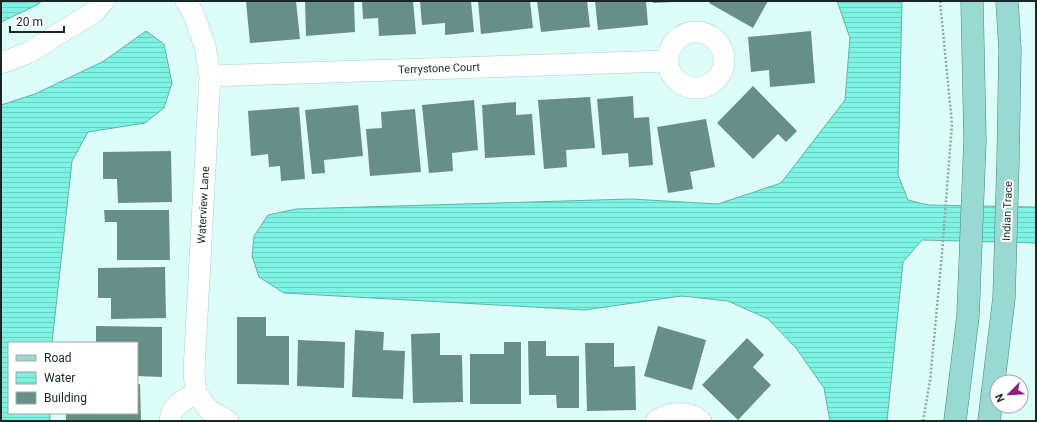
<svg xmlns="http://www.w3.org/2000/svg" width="1037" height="422" viewBox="0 0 1037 422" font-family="Roboto,sans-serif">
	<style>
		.water { fill: url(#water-rules); stroke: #5fb5aa }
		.building { fill: #688e88 }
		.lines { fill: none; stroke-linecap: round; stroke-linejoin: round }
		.minor-casing { stroke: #a8d0ca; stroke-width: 22 }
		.major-casing { stroke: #418a81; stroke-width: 23 }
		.path { stroke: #90aaa6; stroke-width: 2.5; stroke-dasharray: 2 2; stroke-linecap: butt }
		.minor { stroke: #fff; stroke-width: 21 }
		.major { stroke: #9ad9d1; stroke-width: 22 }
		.labels { text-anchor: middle; stroke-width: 4; stroke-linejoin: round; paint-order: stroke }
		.street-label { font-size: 11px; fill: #182725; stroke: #fff }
	</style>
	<defs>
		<pattern id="water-rules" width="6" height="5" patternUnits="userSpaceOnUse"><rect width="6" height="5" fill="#7ef2e3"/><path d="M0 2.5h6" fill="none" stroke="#6cd0c3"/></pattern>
	</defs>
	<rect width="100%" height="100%" fill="#dcfdf8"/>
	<!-- water -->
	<g class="water">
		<path d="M1,1H42L37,5L1,22Z"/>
		<path d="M837,1H902L898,175L908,200L928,205L1036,207V243L922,240L903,262L887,421H830L824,388L796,348L768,319L728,301L681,296L585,310L284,293L259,277L252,256L254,236L268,215L296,209L631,199L718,204L781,183L845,100L850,38Z"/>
		<path d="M146,31L164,44L172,83L164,108L145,123L88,132L72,161L52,343H9V413H50V421H1V105L35,94L104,61Z"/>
	</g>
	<!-- building -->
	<g class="building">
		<path d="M246,1H296L300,39L250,43Z"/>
		<path d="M305,1H354L355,32L306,36Z"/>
		<path d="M362,1H413L416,34L379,36L378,18L363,19Z"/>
		<path d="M420,1H471L474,32L445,35V23L422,25Z"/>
		<path d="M478,1H530L533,28L481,34Z"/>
		<path d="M537,1H587L590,27L541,32Z"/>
		<path d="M595,1H646L648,25L598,30Z"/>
		<path d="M653,1H674V2L653,3Z"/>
		<path d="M710,1H768L753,28L709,3Z"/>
		<path d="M811,31L815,83L770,87L769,70L751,72L748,37Z"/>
		<path d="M753,86L797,131L786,142L778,134L753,159L717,123Z"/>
		<path d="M633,96L634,118L649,117L653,165L629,167L628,153L602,155L597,99Z"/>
		<path d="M590,97L595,148L566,150L567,167L544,169L538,100Z"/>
		<path d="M474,100L478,150L452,153L453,171L429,173L422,105Z"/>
		<path d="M516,102V115L532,114L535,155L485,158L482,105Z"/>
		<path d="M358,105L363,156L324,160L325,173L312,174L305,110Z"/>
		<path d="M299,107L305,179L281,181L280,166L269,167L268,154L251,156L248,111Z"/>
		<path d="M415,109L421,172L370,176L366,129L382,128L381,112Z"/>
		<path d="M706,119L715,167L690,172L693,189L668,193L657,127Z"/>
		<path d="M171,151L172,202L118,203L117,179H103V152Z"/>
		<path d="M104,210H169L170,260H117V222H105Z"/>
		<path d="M165,267L166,318L111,319V298H98V268Z"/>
		<path d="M237,317H266V336H289V385L237,384Z"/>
		<path d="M96,326L162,327V377L137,376V343H96Z"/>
		<path d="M658,326L706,340L692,390L644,376Z"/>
		<path d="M355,330L384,332L383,350L405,351L403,399L352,397Z"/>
		<path d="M440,333V355H462L463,402L413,403L411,334Z"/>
		<path d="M747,338L764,355L753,367L771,385L738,420L702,385Z"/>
		<path d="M298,340L345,342L344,388L297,386Z"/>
		<path d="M528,341H546V356H579V408H557L556,395H529Z"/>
		<path d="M504,342H521V404H470V354H504Z"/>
		<path d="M585,343H614V367L635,366L636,410L587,411Z"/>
		<path d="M137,384H140L141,421H66V413H137Z"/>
	</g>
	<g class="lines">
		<defs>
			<g id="minor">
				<path d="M186,1L194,15L205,46L210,76L194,371L196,393L208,409L228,421"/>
				<circle cx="696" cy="60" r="28"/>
				<path d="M1,63L28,53L94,12L104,1"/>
				<path d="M210,76L667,61"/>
				<path d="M170,421C171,405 184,400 196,393"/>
				<path d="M656,421C669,412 688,410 701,421"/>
			</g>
			<g id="major">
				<path d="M955,421L968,316L975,140L972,1"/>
				<path d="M989,421L1004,298L1008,161L1010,49L1007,1"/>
			</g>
		</defs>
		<!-- minor casing -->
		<use href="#minor" class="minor-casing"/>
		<!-- major casing -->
		<use href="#major" class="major-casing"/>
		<!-- path -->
		<path class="path" d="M923,421L930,381L941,265L952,124L940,1"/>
		<!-- minor -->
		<use href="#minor" class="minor"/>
		<!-- major -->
		<use href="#major" class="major"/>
	</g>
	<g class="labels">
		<!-- street labels -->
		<g class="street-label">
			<text transform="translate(439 68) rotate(-2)" y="4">Terrystone Court</text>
			<text transform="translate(203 205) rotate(-87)" y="4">Waterview Lane</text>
			<text transform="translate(1007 211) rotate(-88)" y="4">Indian Trace</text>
		</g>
	</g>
	<!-- border -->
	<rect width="1037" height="422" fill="none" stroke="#182725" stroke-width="4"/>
	<!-- legend -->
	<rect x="8" y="342" width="130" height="72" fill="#ffffff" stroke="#a3a9a8"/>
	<rect x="16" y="355" width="20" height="6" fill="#9ad9d1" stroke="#a3a9a8"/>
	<text x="44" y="362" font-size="12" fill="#182725">Road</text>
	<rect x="16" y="372" width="20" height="12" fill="url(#water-rules)" stroke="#a3a9a8"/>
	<text x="44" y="382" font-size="12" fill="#182725">Water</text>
	<rect x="16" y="392" width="20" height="12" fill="#688e88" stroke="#a3a9a8"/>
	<text x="44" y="402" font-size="12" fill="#182725">Building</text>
	<!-- north arrow -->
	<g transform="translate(1009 394) rotate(246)"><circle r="19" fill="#ffffff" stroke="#a3a9a8"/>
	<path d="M0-3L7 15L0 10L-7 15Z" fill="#8f1e80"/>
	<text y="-6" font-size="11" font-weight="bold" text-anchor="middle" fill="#182725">N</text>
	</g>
	<!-- scale -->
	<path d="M10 26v6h54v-6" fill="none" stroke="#182725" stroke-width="2"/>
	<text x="16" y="26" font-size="12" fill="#182725" stroke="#ffffff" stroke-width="3" paint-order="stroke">20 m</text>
</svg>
